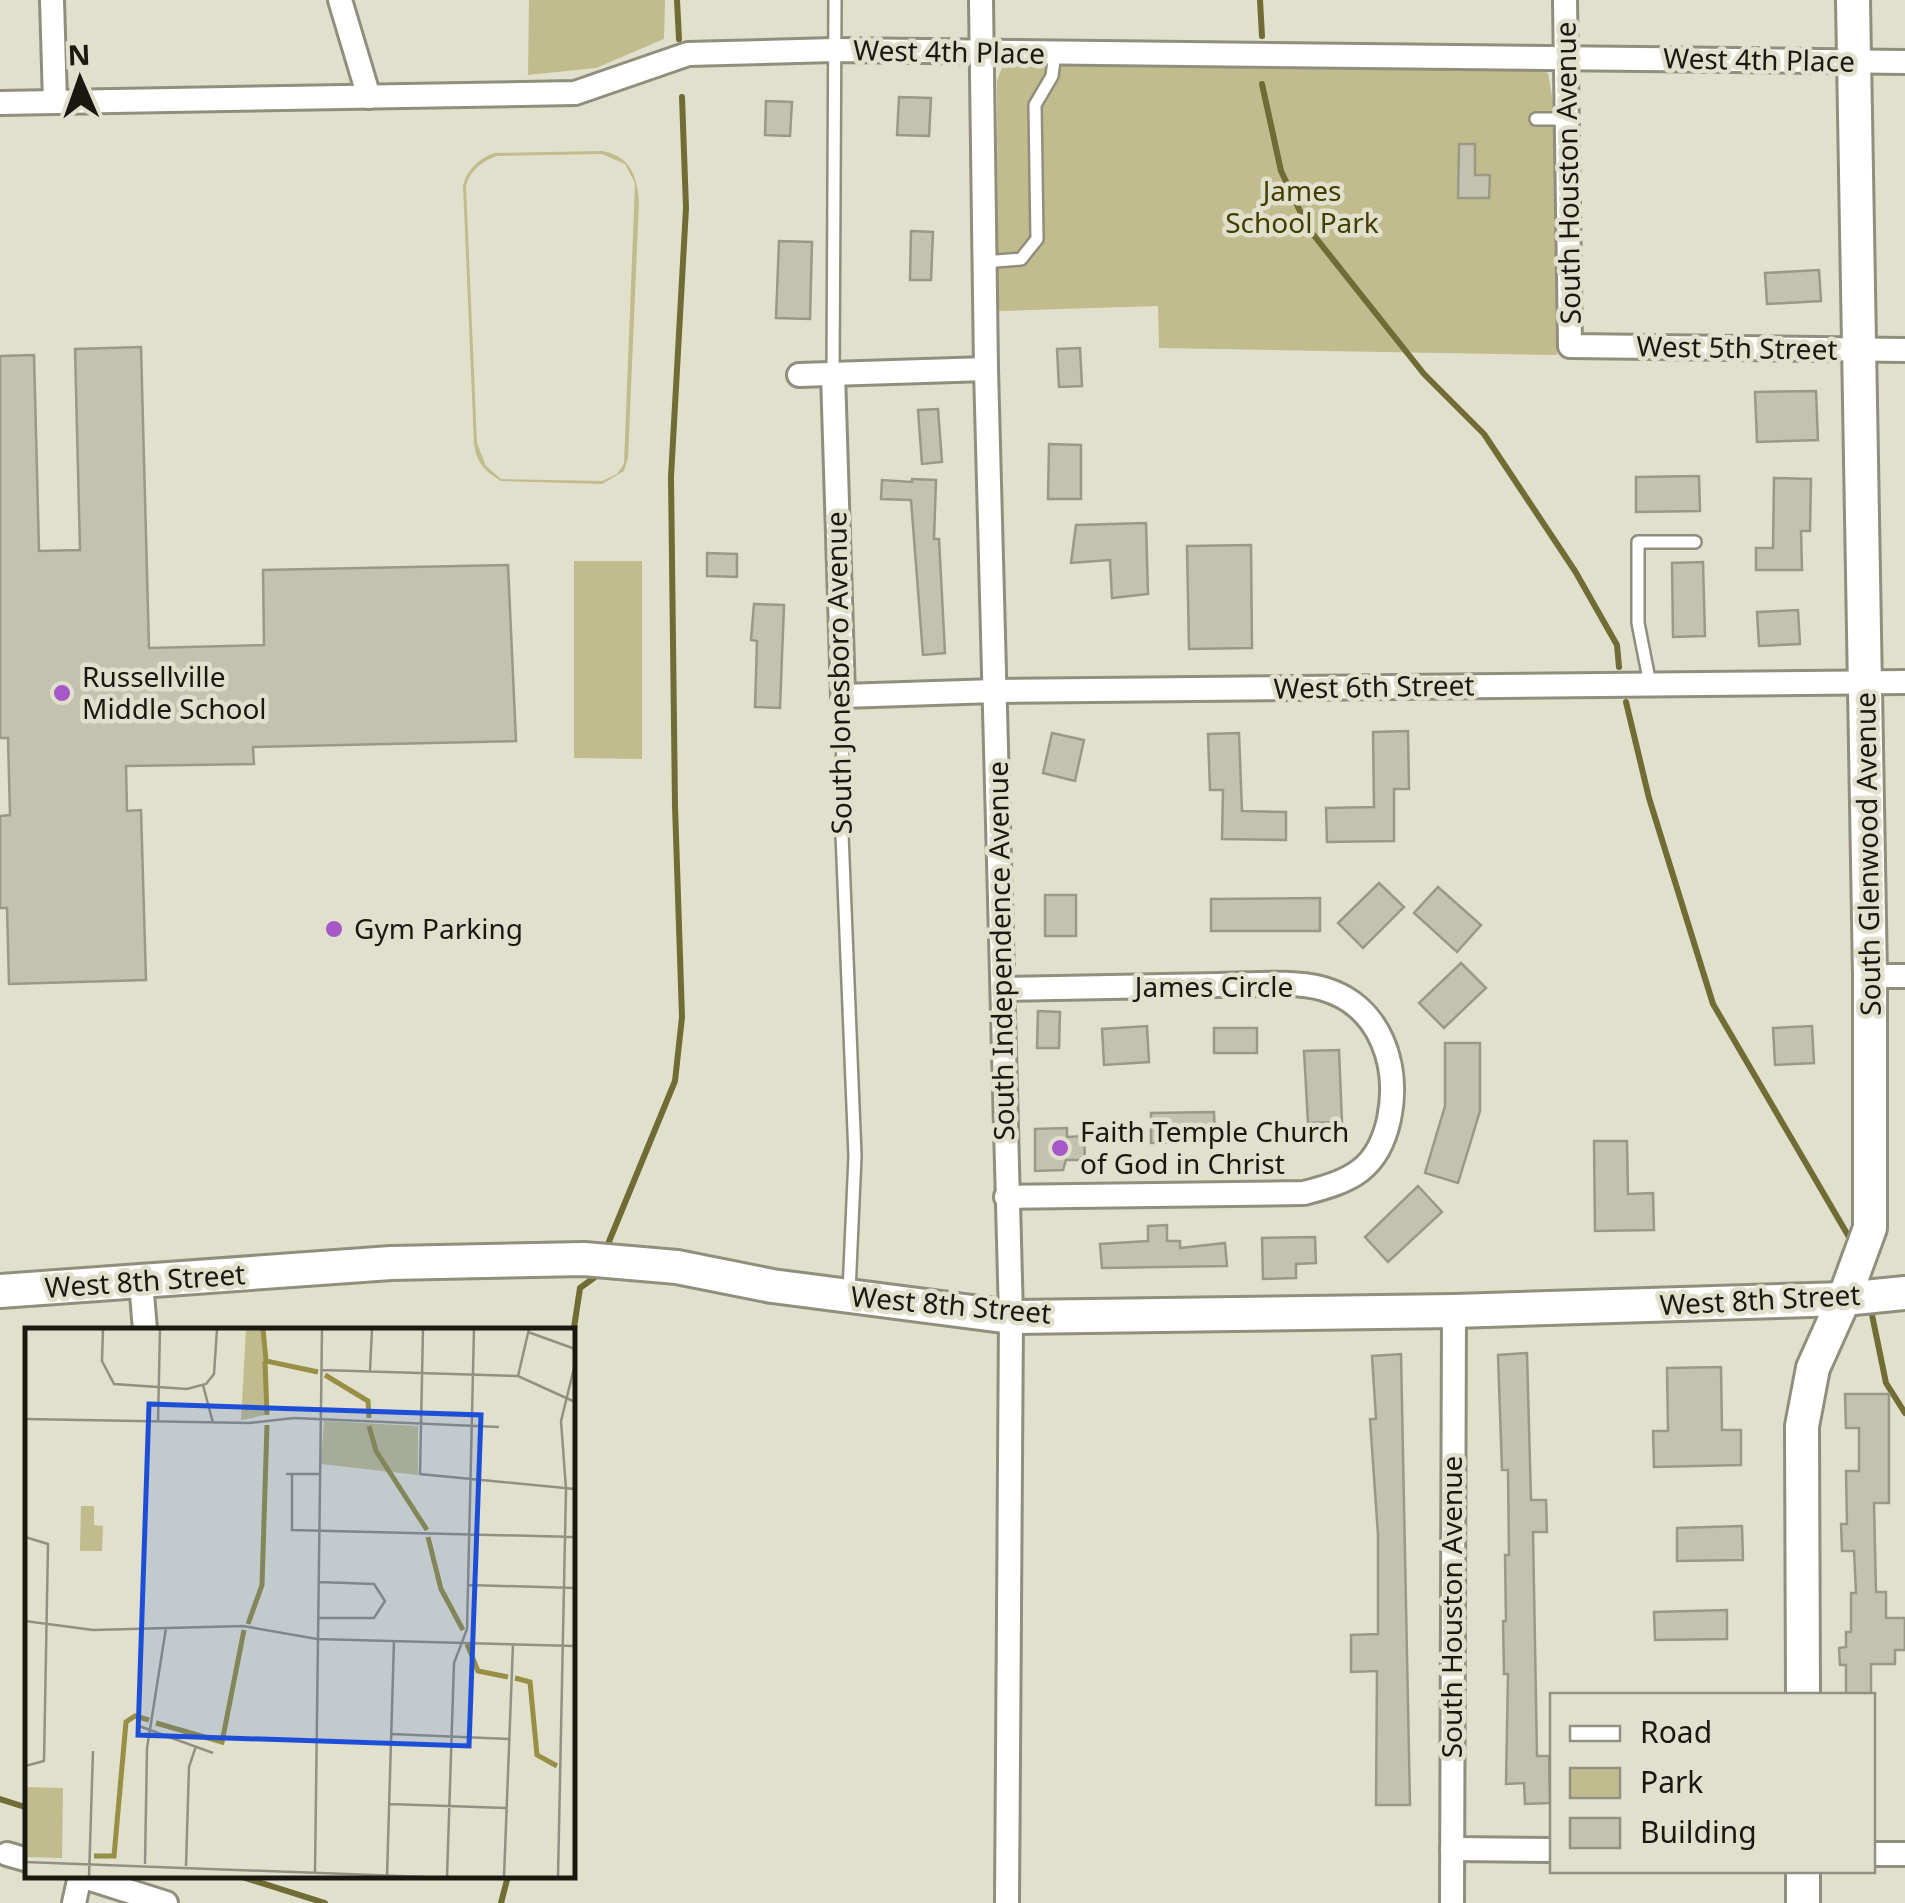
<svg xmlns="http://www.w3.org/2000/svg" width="1905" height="1903" viewBox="0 0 1905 1903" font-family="'Noto Sans',sans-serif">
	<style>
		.green { fill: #c0bc8e; fill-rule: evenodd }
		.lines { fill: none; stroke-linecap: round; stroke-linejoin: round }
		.stream { stroke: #706c36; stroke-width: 6 }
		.building { fill: #c3c2ae; stroke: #9a9986; stroke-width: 2.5 }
		.lane-casing { stroke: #908e7c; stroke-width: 16 }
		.street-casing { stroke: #908e7c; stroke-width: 28 }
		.secondary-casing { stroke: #908e7c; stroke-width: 38 }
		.lane { stroke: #fff; stroke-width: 11 }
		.street { stroke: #fff; stroke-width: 22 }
		.secondary { stroke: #fff; stroke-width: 32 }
		.poi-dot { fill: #a658c9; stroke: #e1e0cc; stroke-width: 4 }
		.labels { text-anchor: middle; stroke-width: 9; stroke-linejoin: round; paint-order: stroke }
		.street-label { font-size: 28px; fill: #191912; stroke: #e1e0cc }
		.park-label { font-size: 28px; fill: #433e00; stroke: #e1e0cc }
		.poi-label { font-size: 28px; fill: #191912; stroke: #e1e0cc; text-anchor: start }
		.inset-river { fill: none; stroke: #968f45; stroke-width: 5 }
		.inset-road { fill: none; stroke: #919082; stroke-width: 2.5 }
		.view { fill: #1d4ed8; fill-opacity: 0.15; stroke: #1d4ed8; stroke-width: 5 }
		.inset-edge { fill: none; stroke: #191912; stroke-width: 5 }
	</style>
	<rect width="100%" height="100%" fill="#e1e0cc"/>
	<!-- green -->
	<g class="green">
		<path d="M529,0H665L664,39L596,68L528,75Z"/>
		<path d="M1004,62L1528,66L1548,73L1553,103L1557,355L1159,348L1158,306L998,311L997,81Z"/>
		<path d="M602,151C630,156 637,175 639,202L628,458L624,471L602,484L501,481C485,472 476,462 474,444L463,185C468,168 480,158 495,153ZM602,154L625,164L635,183L624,464L617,474L602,481L501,479L486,466L477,443L466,185C471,170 482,161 497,156Z"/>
		<path d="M574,561H642V759L574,758Z"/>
	</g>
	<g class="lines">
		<!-- stream -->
		<g class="stream">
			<path d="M677,0L679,39"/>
			<path d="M1260,0L1262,36"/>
			<path d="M1262,84L1281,171L1308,228L1424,374L1484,434L1575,571L1617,645L1619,667"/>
			<path d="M1626,702L1649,798L1713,1004L1849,1237"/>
			<path d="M608,1244L675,1081L682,1017L675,806L671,477L686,208L682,97"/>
			<path d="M1871,1310L1886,1383L1905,1413"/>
			<path d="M572,1341L580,1288L595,1277"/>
			<path d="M0,1799L28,1808"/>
			<path d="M239,1876L325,1903"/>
			<path d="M501,1903L508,1876"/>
		</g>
	</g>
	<!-- building -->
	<g class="building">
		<path d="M899,97L931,98L929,136L897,135Z"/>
		<path d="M766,101L792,102L790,136L765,135Z"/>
		<path d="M1459,144H1475V175H1490L1489,198H1458Z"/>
		<path d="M911,231L933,232L931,280H910Z"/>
		<path d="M779,241L812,242L810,319L776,318Z"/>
		<path d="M1819,270L1821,301L1767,304L1765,273Z"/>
		<path d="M141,347L149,648L264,645L263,570L508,565L516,741L253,747L254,764L126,766L127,811L141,810L146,980L9,984L7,908H0V816L10,815L8,738H0V356L34,355L39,551L80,550L75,349Z"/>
		<path d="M1080,348L1082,386L1059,387L1057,349Z"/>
		<path d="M1816,391L1818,440L1757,442L1755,392Z"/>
		<path d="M938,409L942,462L922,464L918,410Z"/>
		<path d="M1049,444L1081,445V499H1048Z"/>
		<path d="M1699,476L1700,511L1636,512V477Z"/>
		<path d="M1774,478L1811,479L1810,531H1801L1802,570H1756V548H1773Z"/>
		<path d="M912,479L936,480L934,539H939L945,653L923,655L911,500L881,499L882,480L912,482Z"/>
		<path d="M1146,523L1148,594L1112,598L1110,560L1071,563L1076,525Z"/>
		<path d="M1251,545L1252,648L1189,649L1187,546Z"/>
		<path d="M707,553L737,554V577L707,576Z"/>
		<path d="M1703,562L1705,636L1673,637L1672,563Z"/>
		<path d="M754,604L784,605L780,708L755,707L757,641L751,640Z"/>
		<path d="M1798,610L1800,644L1759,646L1757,612Z"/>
		<path d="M1408,731L1409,789H1394V841L1327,842L1326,808L1374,807L1373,732Z"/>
		<path d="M1052,733L1084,740L1075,781L1043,773Z"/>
		<path d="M1239,733L1242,811L1286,812V840L1222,839L1223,790H1210L1208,734Z"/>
		<path d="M1379,883L1404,907L1363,948L1338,923Z"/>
		<path d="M1438,887L1481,925L1457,952L1414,913Z"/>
		<rect x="1045" y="895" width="31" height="41"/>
		<path d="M1320,898V931H1211V899Z"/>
		<path d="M1461,963L1486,988L1444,1028L1419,1003Z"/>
		<path d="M1038,1011L1060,1012L1059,1048H1037Z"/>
		<path d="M1147,1026L1149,1062L1104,1065L1102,1029Z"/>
		<path d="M1812,1026L1814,1063L1775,1065L1773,1028Z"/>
		<rect x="1214" y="1028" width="43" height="25"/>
		<path d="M1445,1043H1480V1111L1458,1183L1425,1173L1445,1106Z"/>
		<path d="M1339,1050L1342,1122L1308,1123L1304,1051Z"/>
		<path d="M1214,1112L1215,1142L1151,1143V1113Z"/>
		<path d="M1067,1128V1137L1084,1136L1085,1160H1066L1063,1170L1035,1171V1129Z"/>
		<path d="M1594,1141H1627L1628,1194L1653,1193L1654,1230L1595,1231Z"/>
		<path d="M1418,1186L1442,1212L1388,1262L1365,1237Z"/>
		<path d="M1167,1225V1241H1180V1248L1225,1243L1227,1266L1102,1268L1100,1244L1148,1241V1226Z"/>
		<path d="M1315,1237L1316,1263L1296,1264V1278L1263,1279L1262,1238Z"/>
		<path d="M1527,1353L1531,1500H1546L1547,1532H1533L1537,1756H1549L1550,1803L1525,1804L1524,1783L1506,1784L1508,1674H1504L1503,1621H1506L1505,1555H1509L1508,1470H1502L1498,1355Z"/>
		<path d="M1401,1354L1410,1805H1376L1377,1671L1351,1672V1635L1378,1634V1535L1370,1419H1376L1372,1356Z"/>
		<path d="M1721,1367L1722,1430H1741V1465L1654,1467L1653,1431H1668L1667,1368Z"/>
		<path d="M1845,1394H1889V1503H1874L1876,1592H1886V1618H1905V1650H1895V1664H1871V1696H1846V1665H1840L1839,1648L1846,1647V1632H1851V1593H1856L1854,1551H1842L1841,1524H1847L1846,1471H1859V1428H1846Z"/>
		<path d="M1742,1526L1743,1560L1677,1561V1528Z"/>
		<path d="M1727,1610V1639L1655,1640L1654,1612Z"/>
	</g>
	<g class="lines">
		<defs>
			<g id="lane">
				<path d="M1536,119H1567"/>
				<path d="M984,262L1021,259L1037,239L1035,105L1052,76L1055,53"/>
				<path d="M833,374L835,0"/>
				<path d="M1650,684L1638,623V542H1695"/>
				<path d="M843,696L842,834L855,1156L849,1292"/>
			</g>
			<g id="street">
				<path d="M52,0L55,102"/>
				<path d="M340,0L369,97"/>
				<path d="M981,0L986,369L1011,1317L1007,1903"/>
				<path d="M1565,0L1570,346L1905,350"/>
				<path d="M0,103L575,93L688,54L834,50L1905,62"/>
				<path d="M833,374L843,696L995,691L1905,682"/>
				<path d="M799,375L986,369"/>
				<path d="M1870,976H1905"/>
				<path d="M1003,989C1074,988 1145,986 1217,985C1248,985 1294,980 1324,989C1381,1006 1400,1066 1389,1119C1378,1170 1351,1181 1304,1193L1006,1197"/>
				<path d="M141,1282L145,1330"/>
				<path d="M1452,1849L1552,1850"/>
				<path d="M7,1854L28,1860"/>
				<path d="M1872,1854H1905"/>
				<path d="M81,1876L166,1903"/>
				<path d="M74,1903L80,1876"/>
				<path d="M1452,1903L1454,1311"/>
			</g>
			<g id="secondary">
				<path d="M0,1291L391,1263L584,1259L677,1267L772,1286L1011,1317L1454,1311L1844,1299L1905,1293"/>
				<path d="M1803,1696L1802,1426L1813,1368L1844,1299L1870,1228V976L1853,0"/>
				<path d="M1803,1903V1870"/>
			</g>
		</defs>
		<!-- lane casing -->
		<use href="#lane" class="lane-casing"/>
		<!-- street casing -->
		<use href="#street" class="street-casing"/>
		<!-- secondary casing -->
		<use href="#secondary" class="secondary-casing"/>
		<!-- lane -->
		<use href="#lane" class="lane"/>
		<!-- street -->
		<use href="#street" class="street"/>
		<!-- secondary -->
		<use href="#secondary" class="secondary"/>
	</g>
	<!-- markers -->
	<g class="poi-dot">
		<circle cx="62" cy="693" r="10"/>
		<circle cx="334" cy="929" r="10"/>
		<circle cx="1060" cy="1148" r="10"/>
	</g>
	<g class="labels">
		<!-- street labels -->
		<g class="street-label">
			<text transform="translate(949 52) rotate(1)" y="10">West 4th Place</text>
			<text transform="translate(1759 60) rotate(1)" y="10">West 4th Place</text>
			<text transform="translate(1568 173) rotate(-91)" y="10">South Houston Avenue</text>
			<text transform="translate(1737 348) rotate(1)" y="10">West 5th Street</text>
			<text transform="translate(839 673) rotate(-91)" y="10">South Jonesboro Avenue</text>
			<text transform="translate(1374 687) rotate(-1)" y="10">West 6th Street</text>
			<text transform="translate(1868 854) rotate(-91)" y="10">South Glenwood Avenue</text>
			<text transform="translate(1001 951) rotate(-91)" y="10">South Independence Avenue</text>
			<text x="1214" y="997">James Circle</text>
			<text transform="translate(145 1281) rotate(-4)" y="10">West 8th Street</text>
			<text transform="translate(1760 1300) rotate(-3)" y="10">West 8th Street</text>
			<text transform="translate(951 1305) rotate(5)" y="10">West 8th Street</text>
			<text transform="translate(1452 1607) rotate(-90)" y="10">South Houston Avenue</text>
		</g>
		<!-- park labels -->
		<g class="park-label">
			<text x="1302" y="201">James<tspan x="1302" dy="32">School Park</tspan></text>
		</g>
		<!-- poi labels -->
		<g class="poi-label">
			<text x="82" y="687">Russellville<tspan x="82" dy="32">Middle School</tspan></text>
			<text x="354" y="939">Gym Parking</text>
			<text x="1080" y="1142">Faith Temple Church<tspan x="1080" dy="32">of God in Christ</tspan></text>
		</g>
	</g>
	<!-- overview -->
	<g transform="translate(25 1328)">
		<rect width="550" height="550" fill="#e1e0cc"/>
		<path d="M221,1H236L241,67L240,87L216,92ZM299,93L393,98V147L296,136ZM56,178H69V197L78,198L77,223H55ZM0,459L38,460L37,530L0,529Z" fill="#c0bc8e"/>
		<path class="inset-river" d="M238,1L241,33L293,44M240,33L242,87M300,47L343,73L344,90M344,98L351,123L402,202M403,209L416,261L438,302M223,296L237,257L242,97M442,316L453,343L483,349M490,350L505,354L512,427L532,438M131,395L197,414L219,302M69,528H89L101,394L110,388L124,392"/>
		<path class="inset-road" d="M78,1L77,33L89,56L162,61L181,56L189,46L192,1M398,1L395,146L550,161M503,4L550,21M296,42L493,48L550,74M345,43L347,1M493,48L504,1M178,57L188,95M0,91L224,95L269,90L474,99M133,94L135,1M261,146H294M267,146V202L550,209M0,209L23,216L19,433L0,438M444,257L550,260M292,290H349L360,273L349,256L293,254M0,293L68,302L218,298L292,311L550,318M114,398L188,425M366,406L484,411M364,476L481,480M0,534L401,549M120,536L122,420L141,300M161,538L164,439L171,418M290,544L297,1M362,548L369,313M64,549L68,423M422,549L429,335L442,301L449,1M479,549L488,316M533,549L541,161L536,93L550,36"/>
		<path class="view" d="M124,76L456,87L444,418L113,407Z"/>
		<rect width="550" height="550" class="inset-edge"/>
	</g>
	<!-- legend -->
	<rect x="1550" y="1693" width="325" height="180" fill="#e1e0cc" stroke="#919082" stroke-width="2.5"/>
	<rect x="1570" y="1726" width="50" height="15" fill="#ffffff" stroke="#919082" stroke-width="2.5"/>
	<text x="1640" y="1743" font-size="30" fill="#191912">Road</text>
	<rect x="1570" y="1768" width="50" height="30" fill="#c0bc8e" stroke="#919082" stroke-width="2.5"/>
	<text x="1640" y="1793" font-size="30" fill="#191912">Park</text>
	<rect x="1570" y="1818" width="50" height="30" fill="#c3c2ae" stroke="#919082" stroke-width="2.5"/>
	<text x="1640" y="1843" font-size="30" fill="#191912">Building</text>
	<!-- north arrow -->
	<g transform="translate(80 80) rotate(358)" stroke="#e1e0cc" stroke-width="8" paint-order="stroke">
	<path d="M0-8L18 38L0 25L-18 38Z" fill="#191912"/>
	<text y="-15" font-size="28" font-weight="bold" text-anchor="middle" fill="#191912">N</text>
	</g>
</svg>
